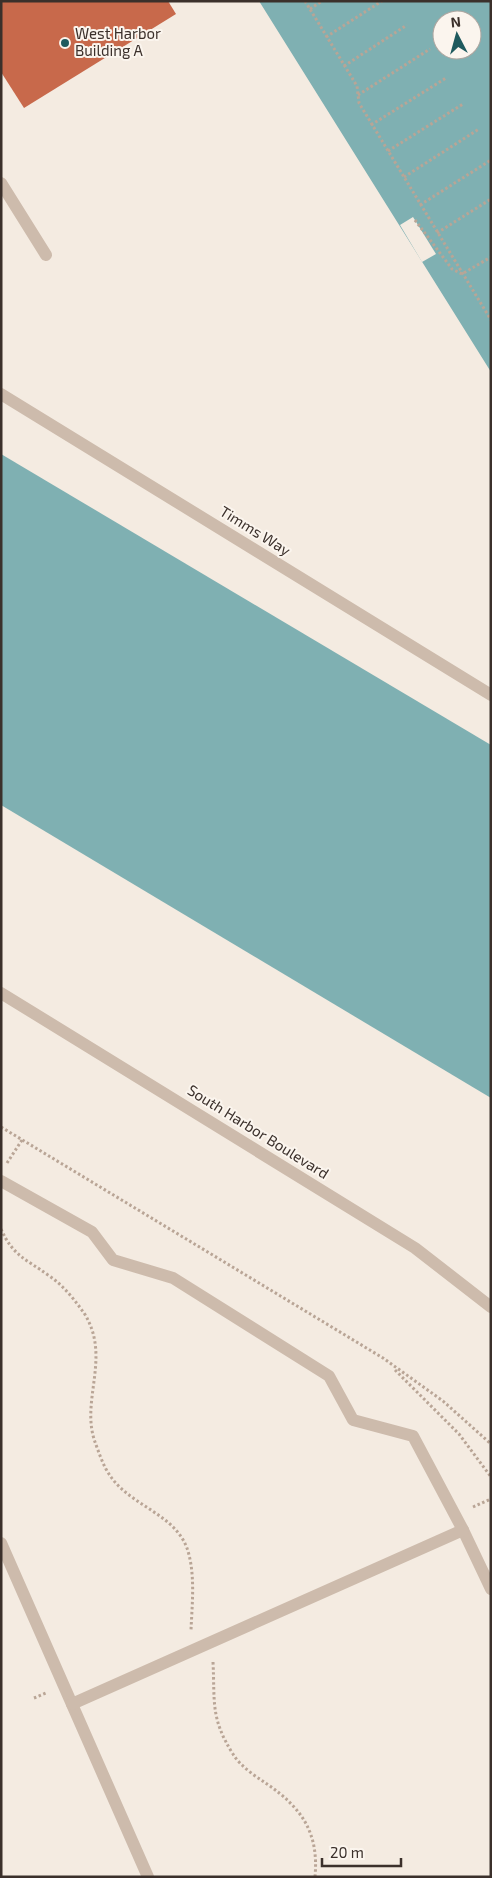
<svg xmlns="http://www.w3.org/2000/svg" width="492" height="1878" viewBox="0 0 492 1878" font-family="'Exo 2',sans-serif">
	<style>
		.water { fill: #7fb0b2; fill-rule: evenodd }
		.pier { fill: #f4ebe1 }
		.building { fill: #c8694b }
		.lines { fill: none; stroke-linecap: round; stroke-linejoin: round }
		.path { stroke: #b9a596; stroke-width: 3; stroke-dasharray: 2.5 2.5; stroke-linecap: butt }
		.service { stroke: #cdbbac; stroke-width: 12 }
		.tertiary { stroke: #cdbbac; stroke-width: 12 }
		.poi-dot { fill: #1f5a5e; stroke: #fbf5ee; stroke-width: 2 }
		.labels { text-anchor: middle; stroke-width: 4; stroke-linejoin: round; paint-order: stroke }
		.poi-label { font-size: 15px; fill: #3b302b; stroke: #fbf5ee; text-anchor: start }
		.street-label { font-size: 15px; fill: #3b302b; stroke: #fbf5ee }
	</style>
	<rect width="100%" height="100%" fill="#f4ebe1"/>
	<!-- water -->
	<g class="water">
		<path d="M259,1H491V372ZM442,20H472V50H442Z"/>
		<path d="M1,454L491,745V1098L1,805Z"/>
	</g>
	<!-- pier -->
	<path class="pier" d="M413,217L436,254L422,262L400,225Z"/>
	<!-- building -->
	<path class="building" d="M1,1H168L176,14L24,108L1,72Z"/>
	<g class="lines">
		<!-- path -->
		<g class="path">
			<path d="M305,1L357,86L359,103L491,320"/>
			<path d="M310,9L322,1"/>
			<path d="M326,37L382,1"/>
			<path d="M344,66L407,25"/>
			<path d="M358,95L430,49"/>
			<path d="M371,125L446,78"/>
			<path d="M388,151L463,104"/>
			<path d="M404,177L479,129"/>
			<path d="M420,205L491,160"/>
			<path d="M415,220L452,269L462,274L491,257"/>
			<path d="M437,233L491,199"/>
			<path d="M1,1127L383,1358L443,1401L491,1444"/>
			<path d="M7,1163L22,1140"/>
			<path d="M1,1229C13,1256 26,1259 48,1275C63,1285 74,1299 84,1313C112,1357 80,1400 95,1442C99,1453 104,1468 111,1477C133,1508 180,1515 189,1555C195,1578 192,1606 191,1630"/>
			<path d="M395,1370L459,1434L491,1477"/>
			<path d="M473,1507L491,1499"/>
			<path d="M213,1662C215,1701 210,1718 233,1754C240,1766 255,1776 267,1784C302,1808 319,1833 315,1877"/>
			<path d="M34,1698L46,1693"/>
		</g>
		<!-- service -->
		<g class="service">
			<path d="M1,183L46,255"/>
			<path d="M1,394L491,695"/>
			<path d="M1,1181L92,1232L113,1260L173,1278L329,1376L353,1420L413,1436L463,1530L491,1589"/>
			<path d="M1,1543L148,1877"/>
			<path d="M72,1704L463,1530"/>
		</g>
		<!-- tertiary -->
		<path class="tertiary" d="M1,993L415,1248L491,1307"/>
	</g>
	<!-- markers -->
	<circle class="poi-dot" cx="65" cy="43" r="5"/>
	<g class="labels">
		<!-- poi labels -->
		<g class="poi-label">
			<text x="75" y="39">West Harbor<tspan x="75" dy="17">Building A</tspan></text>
		</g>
		<!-- street labels -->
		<g class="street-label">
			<text transform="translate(255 531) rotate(32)" y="5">Timms Way</text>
			<text transform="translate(258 1132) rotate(32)" y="5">South Harbor Boulevard</text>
		</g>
	</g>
	<!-- border -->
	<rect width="492" height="1878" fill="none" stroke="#3b302b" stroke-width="5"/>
	<!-- north arrow -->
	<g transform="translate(457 35) rotate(354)"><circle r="24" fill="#fbf5ee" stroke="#aea6a0"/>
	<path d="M0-4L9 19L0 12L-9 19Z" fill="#1f5a5e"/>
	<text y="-8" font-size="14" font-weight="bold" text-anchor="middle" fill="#3b302b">N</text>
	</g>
	<!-- scale -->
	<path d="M322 1858v8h79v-8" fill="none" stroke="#3b302b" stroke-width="2.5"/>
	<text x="330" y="1858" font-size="15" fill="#3b302b" stroke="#fbf5ee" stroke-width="4" paint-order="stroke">20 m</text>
</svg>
